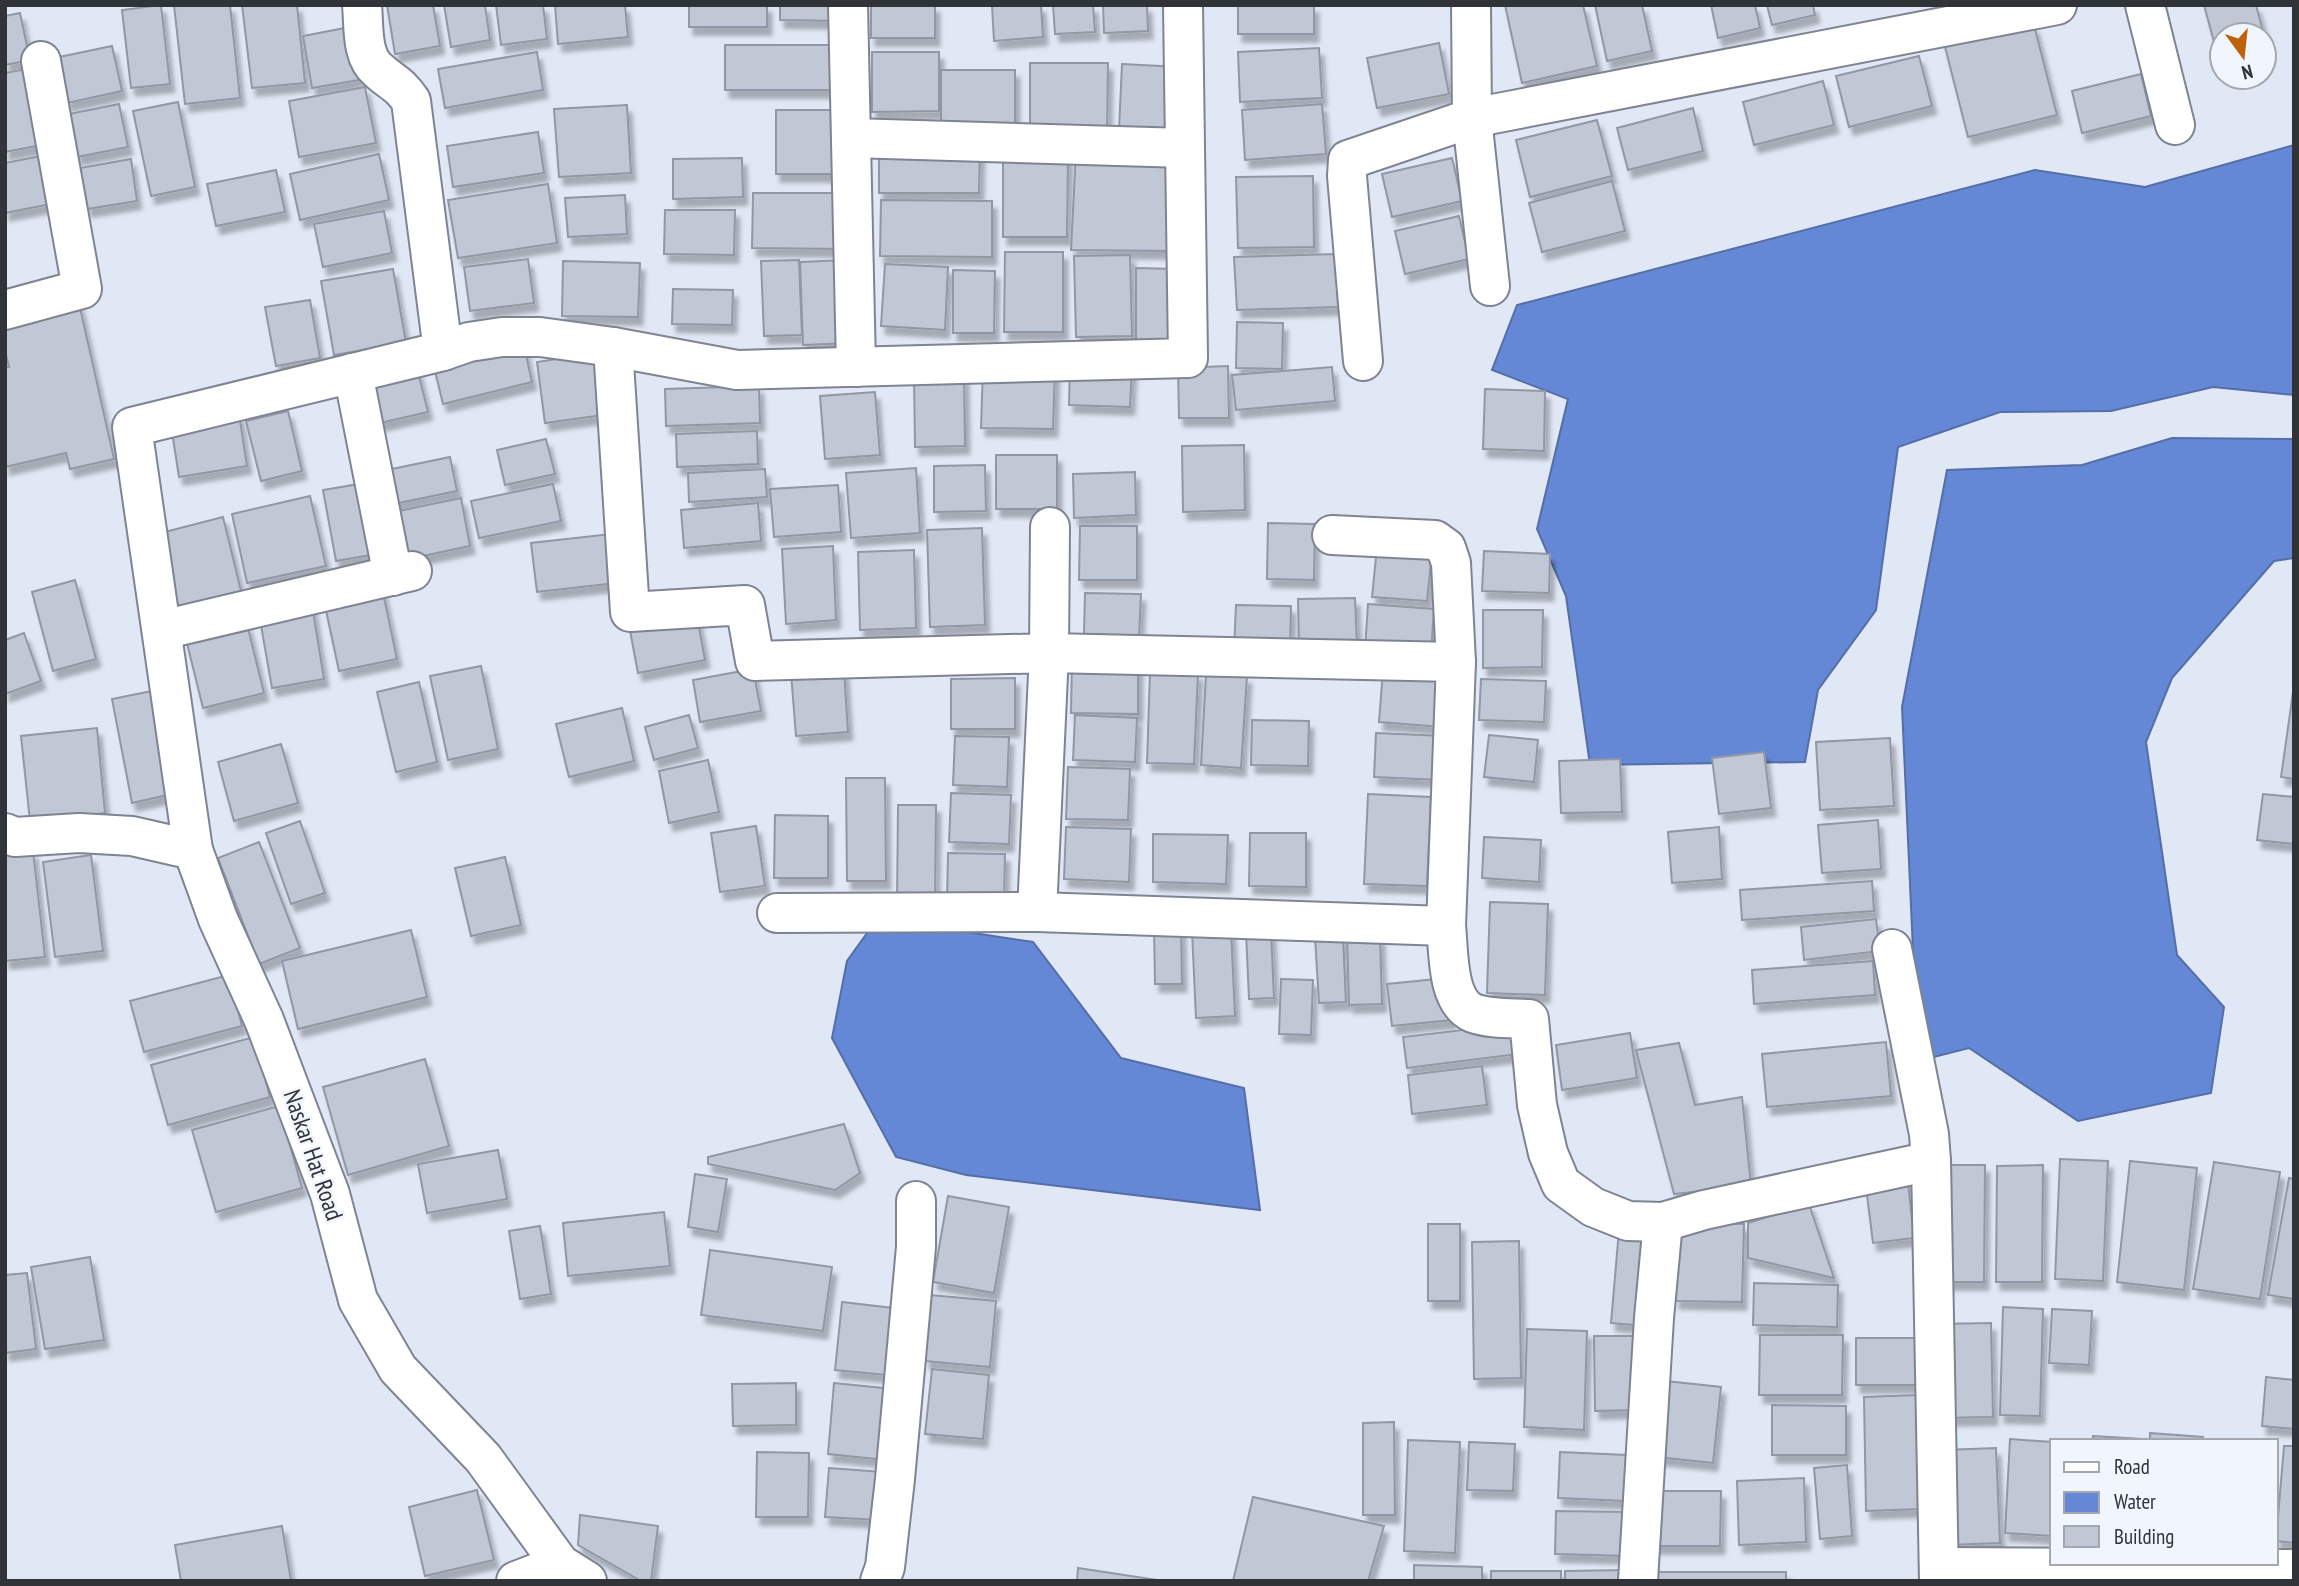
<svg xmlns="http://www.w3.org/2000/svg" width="2299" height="1586" viewBox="0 0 2299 1586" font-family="'PT Sans Narrow',sans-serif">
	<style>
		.water { fill: #6588d6; stroke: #556ea7; stroke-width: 2 }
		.building { fill: #c1c8d5; stroke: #9197a4; stroke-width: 2; filter: url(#shadow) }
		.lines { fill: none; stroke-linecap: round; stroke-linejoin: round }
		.minor-casing { stroke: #7e8491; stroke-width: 42 }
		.minor { stroke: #fff; stroke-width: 38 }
		.labels { text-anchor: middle; stroke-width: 5; stroke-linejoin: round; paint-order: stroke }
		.street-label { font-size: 24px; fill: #303338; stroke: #f1f5fd }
	</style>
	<defs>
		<filter id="shadow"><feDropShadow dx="4.5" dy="8" stdDeviation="2" flood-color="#0004"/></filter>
	</defs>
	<rect width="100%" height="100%" fill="#e1e8f5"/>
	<!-- water -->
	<g class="water">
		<path d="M2294,145V395L2213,387L2111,411L2000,412L1898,447L1876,610L1818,690L1805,762L1590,765L1566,596L1537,529L1568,399L1492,370L1517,305L2035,170L2145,187Z"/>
		<path d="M2172,438L2294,439V558L2274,561L2172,678L2146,742L2177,955L2224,1007L2211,1093L2078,1121L1969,1048L1918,1061L1902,707L1947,470L2082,465Z"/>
		<path d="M870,929H947L1033,942L1121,1058L1244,1088L1260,1210L966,1175L896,1157L832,1038L847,961Z"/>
	</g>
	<!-- building -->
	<g class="building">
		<path d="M161,5L170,84L131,88L122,10Z"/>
		<path d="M174,5H230L240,98L185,104Z"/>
		<path d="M242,5H297L305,83L252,88Z"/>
		<path d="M387,5H433L440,46L395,54Z"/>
		<path d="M444,5H485L490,40L451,47Z"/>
		<path d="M496,5H543L547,39L501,45Z"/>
		<path d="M555,5H625L628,37L558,44Z"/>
		<rect x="689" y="5" width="78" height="22"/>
		<path d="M780,5H842V21L780,20Z"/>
		<rect x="871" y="5" width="64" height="33"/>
		<path d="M992,5H1041L1043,37L994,41Z"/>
		<path d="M1053,5H1093L1095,32L1055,34Z"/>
		<path d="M1103,5H1147L1148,31L1104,33Z"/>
		<rect x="1238" y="5" width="76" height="29"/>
		<path d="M1505,5H1583L1597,66L1522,83Z"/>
		<path d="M1595,5H1642L1652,51L1607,61Z"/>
		<path d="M1711,5H1755L1760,28L1718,38Z"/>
		<path d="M1767,5H1813L1815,15L1772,25Z"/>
		<path d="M2204,5H2256L2264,35H2222V52L2217,53Z"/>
		<path d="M20,13L30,60L5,65V16Z"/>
		<path d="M2034,25L2057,115L1968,137L1945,47Z"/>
		<path d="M350,27L359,80L312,88L303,36Z"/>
		<path d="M1439,43L1449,94L1377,108L1367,58Z"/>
		<rect x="725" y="45" width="118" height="45"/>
		<path d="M112,46L122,91L67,103L59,57Z"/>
		<path d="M1319,48L1322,98L1240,102L1238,52Z"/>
		<path d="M537,52L543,90L445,108L438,69Z"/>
		<path d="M872,52H939V111L872,112Z"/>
		<path d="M1919,56L1932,106L1849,127L1836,76Z"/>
		<path d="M1030,63H1108L1107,135L1030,134Z"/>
		<path d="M1122,64L1179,67L1177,133L1119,130Z"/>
		<path d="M32,68L47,144L5,152V73Z"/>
		<rect x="941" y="70" width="74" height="60"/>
		<path d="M2141,74L2151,116L2082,133L2072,91Z"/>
		<path d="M1823,81L1834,125L1754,145L1743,102Z"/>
		<path d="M365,87L376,143L299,157L289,101Z"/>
		<path d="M178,102L195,187L151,196L133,111Z"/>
		<path d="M119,104L128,147L77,157L69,114Z"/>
		<path d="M1322,104L1326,154L1245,160L1242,110Z"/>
		<path d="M627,105L631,173L559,177L554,109Z"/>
		<path d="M1693,108L1703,151L1628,170L1617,128Z"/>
		<rect x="776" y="110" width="72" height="64"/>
		<path d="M1597,120L1612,176L1530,197L1516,140Z"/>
		<path d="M538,132L544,173L453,187L447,146Z"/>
		<path d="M879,146L980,148L979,193H879Z"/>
		<path d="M1076,152L1174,160L1173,251L1071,250Z"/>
		<path d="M379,154L389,200L300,220L290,174Z"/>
		<path d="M46,155L56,203L5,213V163Z"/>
		<path d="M1003,156H1068L1067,237H1003Z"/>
		<path d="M742,158L743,197L673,199V159Z"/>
		<path d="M1452,158L1462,201L1392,217L1382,174Z"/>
		<path d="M131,159L137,201L87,209L80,168Z"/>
		<path d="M276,170L285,212L216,226L207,184Z"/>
		<path d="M1313,176L1314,247L1238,248L1236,177Z"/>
		<path d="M1612,181L1625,231L1542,252L1529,203Z"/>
		<path d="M548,184L557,243L458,258L448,200Z"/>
		<path d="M753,193H844V249L752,248Z"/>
		<path d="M625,195L627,234L568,237L565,198Z"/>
		<path d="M881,200L992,201V257L880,256Z"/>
		<path d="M665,210H735L734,255L664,254Z"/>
		<path d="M384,211L392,253L323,267L314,224Z"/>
		<path d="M1459,216L1469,259L1405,274L1395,231Z"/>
		<path d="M1005,252H1063V332H1004Z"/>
		<path d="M1336,254L1338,307L1237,310L1234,257Z"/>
		<path d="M1130,255L1132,336L1076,337L1074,256Z"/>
		<path d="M528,259L534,303L470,311L464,267Z"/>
		<path d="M799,260L802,335L764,336L761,261Z"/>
		<path d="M846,260L849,343L803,345L800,262Z"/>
		<path d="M563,261L640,263L638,317L562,316Z"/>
		<path d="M885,264L948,267L945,330L881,326Z"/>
		<path d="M1136,268L1178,269V344H1136Z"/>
		<path d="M393,269L406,343L334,355L321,281Z"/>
		<path d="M953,270L995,271L994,333H953Z"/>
		<path d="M673,289L733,290L732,325L672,324Z"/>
		<path d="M310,300L320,358L276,366L265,307Z"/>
		<path d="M79,303L114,459L70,469L66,453L5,467V367H9L5,351V319Z"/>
		<path d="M1237,322L1283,323L1282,369L1236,368Z"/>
		<path d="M524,346L532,382L443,404L434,367Z"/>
		<path d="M602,352L611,414L545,423L537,362Z"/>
		<path d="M1070,363L1132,366L1130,407L1069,405Z"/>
		<path d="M983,366L1055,368L1053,429L981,428Z"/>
		<path d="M1228,366L1229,418H1179L1178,368Z"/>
		<path d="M1332,367L1335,401L1236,410L1232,375Z"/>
		<path d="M417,368L428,412L380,423L369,380Z"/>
		<path d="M964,374L965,446L915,447L914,375Z"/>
		<path d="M759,386L760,423L666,426L665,389Z"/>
		<path d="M1485,389L1545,391L1544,451L1483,449Z"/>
		<path d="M875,392L880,455L825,459L820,396Z"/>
		<path d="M288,411L302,471L261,481L246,421Z"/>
		<path d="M239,414L247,466L179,477L171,425Z"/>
		<path d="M757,431L758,464L677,467L676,434Z"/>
		<path d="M546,439L555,474L505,485L497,450Z"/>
		<path d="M1244,445L1245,510L1183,512L1182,446Z"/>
		<rect x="996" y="455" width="61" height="54"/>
		<path d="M450,457L457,491L389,505L382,471Z"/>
		<path d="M985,465L986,511L934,512V466Z"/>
		<path d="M916,468L920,533L851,538L846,473Z"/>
		<path d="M765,469L767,497L689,502L688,473Z"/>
		<path d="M1135,472L1136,515L1074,518L1073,474Z"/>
		<path d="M359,484L371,555L336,561L323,490Z"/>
		<path d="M553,484L561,521L479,538L471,501Z"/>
		<path d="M838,485L841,532L774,537L770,489Z"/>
		<path d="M310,496L326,566L247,583L232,514Z"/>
		<path d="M461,498L470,546L399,561L389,513Z"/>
		<path d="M758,503L761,541L684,548L681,510Z"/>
		<path d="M223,517L241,591L174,608L157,534Z"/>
		<path d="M1268,523L1315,524L1314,580L1267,579Z"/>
		<path d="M1080,526H1137V580H1079Z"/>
		<path d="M982,528L985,625L930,627L927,530Z"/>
		<path d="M611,534L616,583L537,592L531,543Z"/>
		<path d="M833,546L836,620L786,624L782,549Z"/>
		<path d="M1377,547L1432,552L1427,601L1372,597Z"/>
		<path d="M914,550L916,628L860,630L858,552Z"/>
		<path d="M1484,551L1550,554L1549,593L1482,591Z"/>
		<path d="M75,580L96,659L53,671L32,592Z"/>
		<path d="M382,588L397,659L339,671L324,601Z"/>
		<path d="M1085,593L1141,594L1139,636L1084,634Z"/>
		<path d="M1355,598L1357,645L1299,647L1298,599Z"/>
		<path d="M1368,604L1434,609L1431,653L1365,649Z"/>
		<path d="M312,605L324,679L272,688L259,614Z"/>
		<path d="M1236,605L1291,606L1290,652L1234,650Z"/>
		<path d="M1483,610H1543L1542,667L1483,668Z"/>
		<path d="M696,611L705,660L638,673L629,625Z"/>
		<path d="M247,624L264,693L203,708L186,639Z"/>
		<path d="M24,633L41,681L5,694V640Z"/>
		<path d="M1072,659H1138V714L1071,713Z"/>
		<path d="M481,666L498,749L448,760L430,676Z"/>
		<path d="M753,669L761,711L700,722L693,680Z"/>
		<path d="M844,670L848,732L796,736L791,673Z"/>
		<path d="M1383,670L1447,676L1442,727L1379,722Z"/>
		<path d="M1150,671L1198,673L1194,764L1147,763Z"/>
		<path d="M1206,674L1247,676L1241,768L1201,765Z"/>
		<path d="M1015,678V729H951V679Z"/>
		<path d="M1481,679L1546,681L1544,722L1479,720Z"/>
		<path d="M419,682L437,762L396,772L377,692Z"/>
		<path d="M2294,685V779L2281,777Z"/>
		<path d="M157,690L177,793L132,803L112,699Z"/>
		<path d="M622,708L634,761L569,777L556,724Z"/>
		<path d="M689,715L698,748L654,760L645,727Z"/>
		<path d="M1075,715L1137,718L1135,762L1073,760Z"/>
		<path d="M1252,720L1309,721L1308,766L1251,765Z"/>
		<path d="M97,728L105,813L30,821L21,736Z"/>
		<path d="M1376,733L1443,736L1441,780L1374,777Z"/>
		<path d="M1489,735L1538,740L1534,782L1484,777Z"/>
		<path d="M955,736L1009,737L1007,787L953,785Z"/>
		<path d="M1890,738L1894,806L1820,810L1816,742Z"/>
		<path d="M281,744L298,803L234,821L218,762Z"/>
		<path d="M1764,752L1771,808L1719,814L1712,758Z"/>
		<path d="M1620,759L1622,812L1561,813L1559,761Z"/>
		<path d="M708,760L719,812L669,823L659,771Z"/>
		<path d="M1068,767L1130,769L1128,820L1066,819Z"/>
		<path d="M846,778H885L886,881H847Z"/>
		<path d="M951,793L1011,795L1009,844L949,842Z"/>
		<path d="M1368,794L1431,797L1427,886L1364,884Z"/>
		<path d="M2263,794L2294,797V844L2257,840Z"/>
		<path d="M898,805H936L935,905H897Z"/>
		<path d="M775,815L828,816V878H774Z"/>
		<path d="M1878,820L1881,869L1822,873L1818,825Z"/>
		<path d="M300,821L325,893L291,904L266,833Z"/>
		<path d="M756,826L765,886L720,892L711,833Z"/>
		<path d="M1066,827L1131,829L1129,882L1064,879Z"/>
		<path d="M1719,827L1722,879L1672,883L1668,832Z"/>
		<path d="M1250,833H1306V887L1249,886Z"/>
		<path d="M1153,834L1228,835L1226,884L1153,882Z"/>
		<path d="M1484,837L1541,840L1539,882L1482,878Z"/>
		<path d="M259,842L300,948L259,964L218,858Z"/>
		<path d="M33,851L45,957L5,961V854Z"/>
		<path d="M948,853L1005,854L1004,901L947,900Z"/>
		<path d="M91,855L103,951L55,957L43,862Z"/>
		<path d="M505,857L521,925L471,936L455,868Z"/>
		<path d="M1872,881L1874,911L1742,920L1740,890Z"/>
		<path d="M1490,902L1548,904L1545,995L1487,993Z"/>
		<path d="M1876,919L1880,951L1804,960L1801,927Z"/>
		<path d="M1154,925H1181L1182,984H1155Z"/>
		<path d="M1231,929L1235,1016L1196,1018L1192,931Z"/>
		<path d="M411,930L427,997L298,1029L282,961Z"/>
		<path d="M1271,931L1274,998L1249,999L1246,932Z"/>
		<path d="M1343,936L1346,1002L1319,1003L1315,937Z"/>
		<path d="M1380,936L1382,1004L1349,1005L1347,937Z"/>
		<path d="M1873,961L1875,995L1754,1004L1752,970Z"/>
		<path d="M229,975L242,1026L144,1052L130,1001Z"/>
		<path d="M1446,978L1452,1020L1392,1026L1387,984Z"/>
		<path d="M1281,979L1313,980L1311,1035L1279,1034Z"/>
		<path d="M1522,1023L1526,1053L1407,1068L1403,1037Z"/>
		<path d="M1630,1033L1637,1078L1562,1090L1556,1045Z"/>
		<path d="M254,1037L270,1097L168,1125L151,1065Z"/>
		<path d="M1886,1042L1891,1096L1767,1107L1762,1054Z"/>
		<path d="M1679,1043L1695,1105L1742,1097L1751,1186L1674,1194L1636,1050Z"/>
		<path d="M425,1059L449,1146L348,1175L323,1087Z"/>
		<path d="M1482,1066L1487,1105L1412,1114L1408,1075Z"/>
		<path d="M279,1106L302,1188L216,1212L192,1130Z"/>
		<path d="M844,1124L860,1173L835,1190L708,1164V1157Z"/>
		<path d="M498,1150L507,1199L427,1213L418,1164Z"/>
		<path d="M2060,1159L2108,1161L2103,1281L2055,1279Z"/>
		<path d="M2130,1161L2197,1168L2184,1290L2117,1282Z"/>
		<path d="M2214,1162L2280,1172L2260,1299L2193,1289Z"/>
		<path d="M1935,1165H1985L1984,1282H1934Z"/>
		<path d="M2043,1165L2042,1282H1996L1997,1166Z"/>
		<path d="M695,1174L727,1179L718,1232L688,1227Z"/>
		<path d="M1907,1174L1914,1238L1873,1243L1865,1179Z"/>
		<path d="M2289,1178L2294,1179V1299L2268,1295Z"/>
		<path d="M948,1196L1009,1207L994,1293L933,1282Z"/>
		<path d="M1809,1204L1834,1278L1748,1258V1223Z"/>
		<path d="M664,1212L670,1266L568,1276L563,1223Z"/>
		<path d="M1678,1222L1744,1224L1742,1302L1675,1301Z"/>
		<rect x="1428" y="1224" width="32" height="77"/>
		<path d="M540,1226L551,1294L520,1299L509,1231Z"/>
		<path d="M1619,1230L1654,1233L1646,1326L1611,1323Z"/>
		<path d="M1519,1241L1521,1378L1474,1379L1472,1242Z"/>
		<path d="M710,1250L832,1267L823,1331L701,1315Z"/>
		<path d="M90,1257L104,1340L45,1349L31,1267Z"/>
		<path d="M27,1273L36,1349L5,1353V1275Z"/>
		<path d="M1754,1283L1838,1285L1837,1327L1753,1325Z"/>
		<path d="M930,1295L996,1301L990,1367L925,1361Z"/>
		<path d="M842,1302L893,1308L886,1375L835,1370Z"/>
		<path d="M2003,1307L2043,1309L2040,1416L2000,1415Z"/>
		<path d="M2052,1309L2092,1311L2089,1365L2049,1363Z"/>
		<path d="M1991,1323L1993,1417L1938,1418L1937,1324Z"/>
		<path d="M1527,1329L1587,1331L1584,1430L1524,1427Z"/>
		<path d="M1760,1335H1843L1842,1395H1759Z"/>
		<path d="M1594,1336H1643V1410L1595,1411Z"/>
		<rect x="1856" y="1338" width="63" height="47"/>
		<path d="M932,1369L989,1375L983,1439L925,1434Z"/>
		<path d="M2266,1377L2294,1380V1429L2262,1426Z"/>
		<path d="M1666,1381L1721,1387L1713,1463L1657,1457Z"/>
		<path d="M796,1383V1425L733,1426L732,1384Z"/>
		<path d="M834,1383L893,1389L885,1460L828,1454Z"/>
		<path d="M1917,1395L1920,1509L1866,1511L1864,1397Z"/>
		<path d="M1772,1405L1846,1406V1455H1772Z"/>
		<path d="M1394,1422L1395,1515H1363V1423Z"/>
		<path d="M2150,1433L2203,1437V1441H2150Z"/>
		<path d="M2093,1436L2142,1439V1441H2093Z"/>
		<path d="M2010,1439L2052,1442V1536L2005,1533Z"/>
		<path d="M1408,1440L1460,1442L1455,1553L1404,1551Z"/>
		<path d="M1469,1442L1515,1444L1513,1491L1467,1490Z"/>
		<path d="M2284,1446H2294V1543L2276,1541Z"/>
		<path d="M1996,1448L2000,1543L1947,1545L1943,1450Z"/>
		<path d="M757,1452L809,1453L808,1517H756Z"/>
		<path d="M1560,1452L1627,1455L1625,1501L1558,1498Z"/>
		<path d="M1847,1465L1852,1536L1820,1539L1814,1468Z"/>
		<path d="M829,1468L882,1472L879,1520L825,1517Z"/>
		<path d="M1804,1478L1806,1542L1739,1545L1737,1481Z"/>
		<path d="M477,1490L494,1560L425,1576L409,1507Z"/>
		<path d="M1650,1491H1721L1720,1546H1649Z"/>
		<path d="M1253,1497L1384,1526L1368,1581H1233Z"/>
		<path d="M1556,1511L1629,1512L1628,1556L1555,1554Z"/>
		<path d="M580,1515L658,1526L651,1581H641L578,1545Z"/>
		<path d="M282,1526L291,1581H181L175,1545Z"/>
		<path d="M1414,1565L1482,1567V1581H1414Z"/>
		<path d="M1078,1568L1164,1581H1077Z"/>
		<path d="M1627,1570V1581H1565V1571Z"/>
		<rect x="1491" y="1571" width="70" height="10"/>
		<rect x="1657" y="1572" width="129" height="9"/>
	</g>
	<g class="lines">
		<defs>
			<g id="minor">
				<path d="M362,5C364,26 361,56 378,70C392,83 399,83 411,101L443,351"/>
				<path d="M848,5L856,367"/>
				<path d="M1471,5L1472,118L1490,286"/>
				<path d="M2145,5L2175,125"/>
				<path d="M851,138L1185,148"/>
				<path d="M5,310L82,289L41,61"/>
				<path d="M613,347L630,612L745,605L755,661L1049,653L1456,662L1446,926L1037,912L1049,653L1050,527"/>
				<path d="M1363,361L1347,176L1348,160L1472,118L2057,5"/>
				<path d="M353,373L393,576"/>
				<path d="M1332,535L1435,540L1446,548L1451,563L1456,662"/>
				<path d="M162,630L412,571"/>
				<path d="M5,833L15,837L79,833L132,836L193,850L218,919L264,1020L330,1194L358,1300L398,1369L483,1458L560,1564L587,1581"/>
				<path d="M193,850L132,427L443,351L469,342L502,337H540L613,347L737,370L1188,358L1183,5"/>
				<path d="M777,913L1037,912"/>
				<path d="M1446,926C1449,951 1446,1001 1473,1013C1489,1019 1511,1018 1529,1019L1537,1105L1548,1153L1561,1184L1593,1207L1628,1221L1663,1222"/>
				<path d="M1892,949L1929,1134L1931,1161L1939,1581"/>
				<path d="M1939,1567L2294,1569"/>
				<path d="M516,1581L560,1564"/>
				<path d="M880,1581L885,1567L895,1479L916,1247V1201"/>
				<path d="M1638,1581L1654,1318L1663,1222L1704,1210L1931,1161"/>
			</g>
		</defs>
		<!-- minor casing -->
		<use href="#minor" class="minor-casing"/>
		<!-- minor -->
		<use href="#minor" class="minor"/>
	</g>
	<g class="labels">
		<!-- street labels -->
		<g class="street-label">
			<text transform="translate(313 1155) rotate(71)" y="8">Naskar Hat Road</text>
		</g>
	</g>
	<!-- border -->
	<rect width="2299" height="1586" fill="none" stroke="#303338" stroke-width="14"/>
	<!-- legend -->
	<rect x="2050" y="1439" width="228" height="126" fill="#f1f5fd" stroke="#a4a7ae" stroke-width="2"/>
	<rect x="2064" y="1462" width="35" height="10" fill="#ffffff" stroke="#a4a7ae" stroke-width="2"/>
	<text x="2114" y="1474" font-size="21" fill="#303338">Road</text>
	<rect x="2064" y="1492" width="35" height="21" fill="#6588d6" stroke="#a4a7ae" stroke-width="2"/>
	<text x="2114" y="1509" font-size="21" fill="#303338">Water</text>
	<rect x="2064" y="1526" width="35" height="21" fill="#c1c8d5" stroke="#a4a7ae" stroke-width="2"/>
	<text x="2114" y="1544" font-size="21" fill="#303338">Building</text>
	<!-- north arrow -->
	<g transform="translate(2243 56) rotate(165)"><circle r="33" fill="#f1f5fd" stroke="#a4a7ae" stroke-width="2"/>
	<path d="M0-5L12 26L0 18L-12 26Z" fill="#bd620b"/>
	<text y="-10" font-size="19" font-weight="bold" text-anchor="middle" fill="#303338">N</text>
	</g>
</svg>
